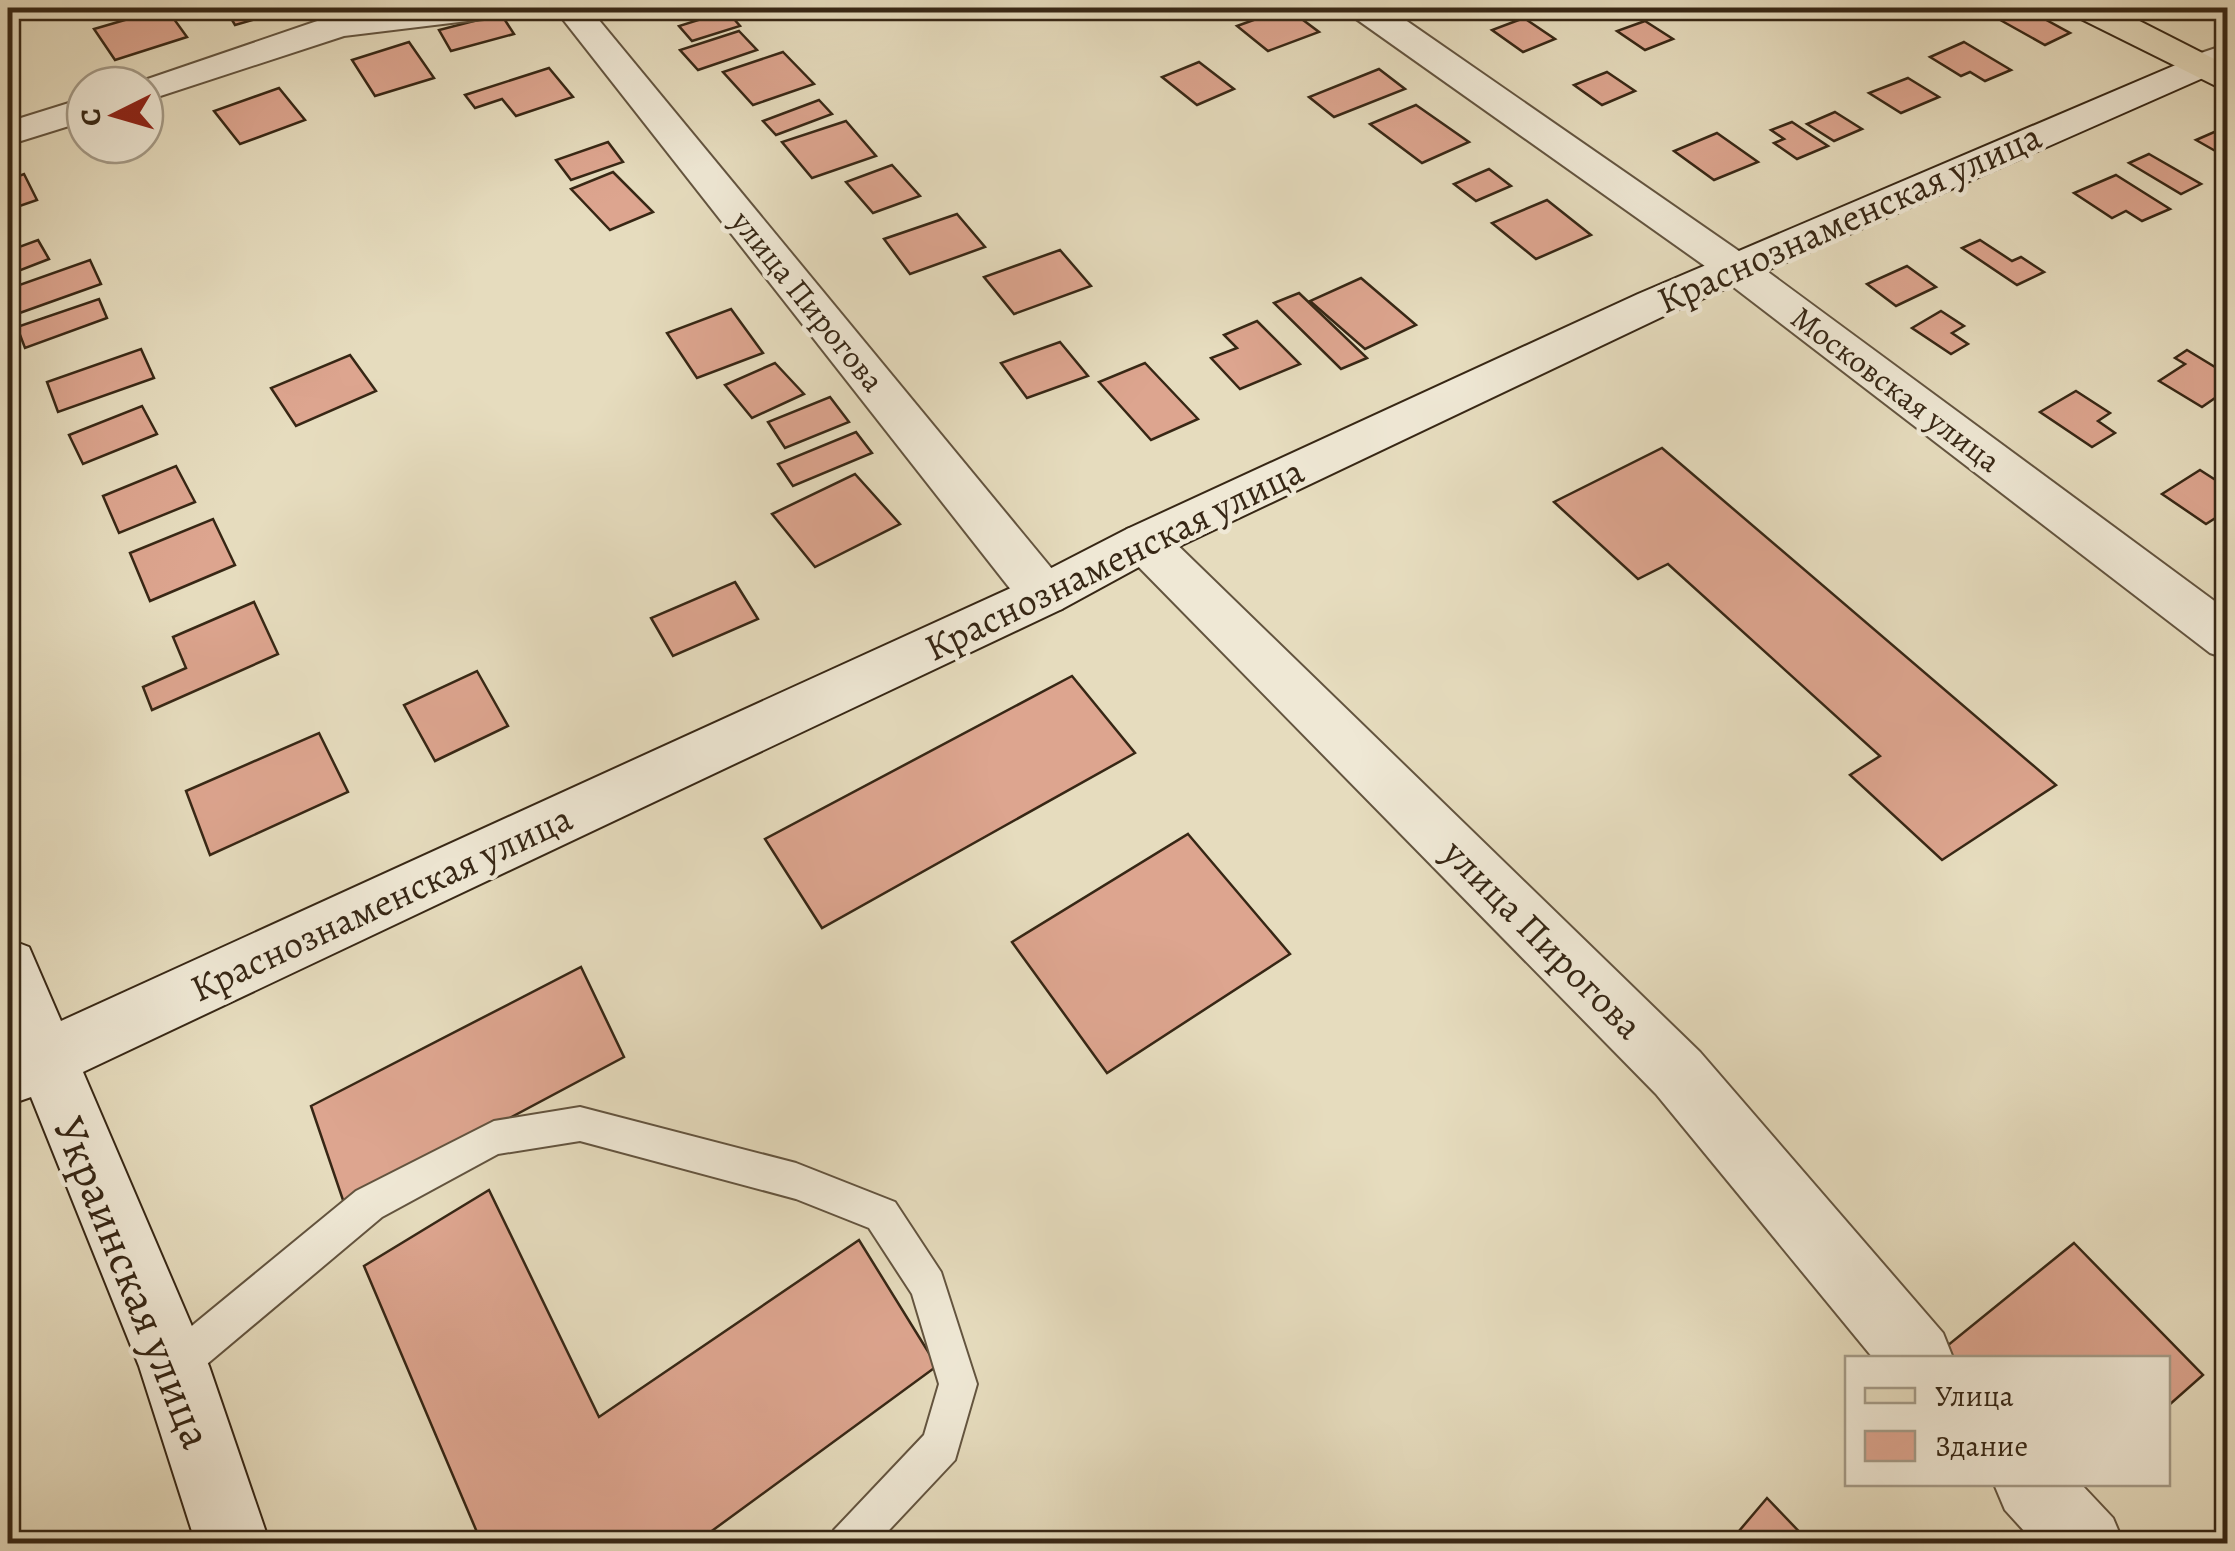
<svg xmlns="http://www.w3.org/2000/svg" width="2235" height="1551" viewBox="0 0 2235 1551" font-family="Alegreya,serif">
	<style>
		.building { fill: #dda58f; stroke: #372715; stroke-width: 2.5 }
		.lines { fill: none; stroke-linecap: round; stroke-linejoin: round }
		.lane-casing { stroke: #63543f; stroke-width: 4 }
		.street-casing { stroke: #63543f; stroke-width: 4 }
		.secondary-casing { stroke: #372715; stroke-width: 4 }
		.primary-casing { stroke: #372715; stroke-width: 4 }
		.lane { fill: #efe8d5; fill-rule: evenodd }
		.street { fill: #efe8d5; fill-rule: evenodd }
		.secondary { fill: #efe8d5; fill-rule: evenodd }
		.primary { fill: #e6dcbe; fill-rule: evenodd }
		.labels { text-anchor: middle; stroke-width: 9; stroke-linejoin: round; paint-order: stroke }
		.far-street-label { font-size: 32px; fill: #372715; stroke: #efe8d5 }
		.street-label { font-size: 38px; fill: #372715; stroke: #efe8d5 }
		.near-street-label { font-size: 45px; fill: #372715; stroke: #efe8d5 }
	</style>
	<rect width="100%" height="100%" fill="#e6dcbe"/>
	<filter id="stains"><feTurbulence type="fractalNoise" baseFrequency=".002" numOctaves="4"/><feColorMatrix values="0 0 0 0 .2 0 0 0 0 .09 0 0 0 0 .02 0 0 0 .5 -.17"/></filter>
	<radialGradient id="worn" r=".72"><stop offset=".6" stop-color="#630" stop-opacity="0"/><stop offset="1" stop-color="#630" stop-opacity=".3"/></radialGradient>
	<!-- building -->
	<g class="building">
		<path d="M166,8L187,37L115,60L94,29Z"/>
		<path d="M225,8H282L284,11L235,25Z"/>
		<path d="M1287,8L1319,32L1268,51L1237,26Z"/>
		<path d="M2028,10L2070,33L2045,45L2002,21Z"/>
		<path d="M727,11L740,26L692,41L679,26Z"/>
		<path d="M501,14L514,34L451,51L439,30Z"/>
		<path d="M1524,18L1555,39L1523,52L1492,30Z"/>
		<path d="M1645,21L1673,39L1645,50L1617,31Z"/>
		<path d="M739,31L757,50L698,70L680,50Z"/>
		<path d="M409,42L434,78L375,96L352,60Z"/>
		<path d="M1964,42L2011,70L1985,81L1970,72L1961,76L1930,57Z"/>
		<path d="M783,52L814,84L753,105L723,72Z"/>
		<path d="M1199,62L1234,89L1197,105L1162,77Z"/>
		<path d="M549,68L573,97L516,116L502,99L475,108L465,95Z"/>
		<path d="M1379,69L1405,89L1334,117L1309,97Z"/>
		<path d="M1607,72L1635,91L1602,105L1574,85Z"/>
		<path d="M1908,78L1939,97L1901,113L1869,93Z"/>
		<path d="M279,88L305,120L240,144L214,111Z"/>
		<path d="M819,100L832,114L776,135L763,121Z"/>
		<path d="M1416,105L1469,142L1422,163L1370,124Z"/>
		<path d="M1835,112L1862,129L1834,141L1807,124Z"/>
		<path d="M846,121L876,156L812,178L782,142Z"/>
		<path d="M1792,122L1828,146L1797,159L1774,143L1784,139L1771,130Z"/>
		<path d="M2228,126L2226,157L2196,140Z"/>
		<path d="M1717,133L1758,162L1714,180L1674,151Z"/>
		<path d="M608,142L623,162L571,180L556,160Z"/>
		<path d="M2149,154L2201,184L2181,194L2129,163Z"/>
		<path d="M892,165L920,196L873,213L846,182Z"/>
		<path d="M1489,169L1511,186L1476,201L1454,184Z"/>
		<path d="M613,172L653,212L610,230L571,189Z"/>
		<path d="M24,174L37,200L8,210V180Z"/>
		<path d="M2116,175L2170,209L2142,221L2126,211L2112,218L2074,193Z"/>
		<path d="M1547,200L1591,235L1536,259L1492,223Z"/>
		<path d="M957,214L985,247L910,274L884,239Z"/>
		<path d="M38,240L49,259L8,275V251Z"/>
		<path d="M1980,240L2012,261L2021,257L2044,272L2017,285L1962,248Z"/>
		<path d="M1060,250L1091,286L1014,314L984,277Z"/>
		<path d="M90,260L101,284L14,315L8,289Z"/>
		<path d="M1907,266L1936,287L1896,306L1867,284Z"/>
		<path d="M1361,278L1416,325L1365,349L1310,301Z"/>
		<path d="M1299,293L1367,358L1341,369L1274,303Z"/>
		<path d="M99,299L107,318L25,348L17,327Z"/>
		<path d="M731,309L763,353L697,378L667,333Z"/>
		<path d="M1941,311L1964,326L1952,333L1968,344L1951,354L1912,328Z"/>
		<path d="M1257,321L1300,364L1240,389L1211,358L1237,348L1224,335Z"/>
		<path d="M1060,342L1088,376L1027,398L1001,363Z"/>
		<path d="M141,349L154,378L58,412L47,382Z"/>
		<path d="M2187,350L2228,375V389L2202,407L2159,381L2185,364L2175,358Z"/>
		<path d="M350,355L376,391L296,426L271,388Z"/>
		<path d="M775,363L804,394L752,418L725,385Z"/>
		<path d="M1145,363L1198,419L1151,440L1099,382Z"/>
		<path d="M2076,391L2110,413L2098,421L2115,433L2092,447L2040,412Z"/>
		<path d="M830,397L849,422L785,448L768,422Z"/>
		<path d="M142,406L157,434L83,464L69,435Z"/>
		<path d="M856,432L872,453L793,486L778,464Z"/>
		<path d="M1662,448L2056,785L1942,860L1850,775L1880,756L1668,564L1638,579L1554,502Z"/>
		<path d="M176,466L195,502L119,533L103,496Z"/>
		<path d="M2200,470L2228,488V510L2206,524L2162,494Z"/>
		<path d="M855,474L900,524L815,567L772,514Z"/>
		<path d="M213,519L235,565L150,601L130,553Z"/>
		<path d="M735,582L758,619L673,656L651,618Z"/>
		<path d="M254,602L278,654L152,710L143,687L186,668L173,637Z"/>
		<path d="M477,671L508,726L435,761L404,705Z"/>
		<path d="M1072,676L1135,753L822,928L765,839Z"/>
		<path d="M319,733L348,792L210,855L186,791Z"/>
		<path d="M1188,834L1290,954L1107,1073L1012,942Z"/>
		<path d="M581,967L624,1057L345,1206L311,1106Z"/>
		<path d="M489,1190L599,1417L859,1240L937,1366L694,1544H482L364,1266Z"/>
		<path d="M2074,1243L2203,1375L2168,1406V1358H1950L1942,1350Z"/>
		<path d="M1767,1498L1811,1544H1728Z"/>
	</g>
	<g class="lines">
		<defs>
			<path id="lane" d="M580,1107L796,1163L895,1202L941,1272L977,1384L955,1460L876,1544H828L834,1530L924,1435L939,1384L912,1294L869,1228L796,1199L580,1141L498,1154L382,1217L188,1380L174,1385L160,1380L155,1366L160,1352L356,1191L494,1121Z"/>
			<g id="street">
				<path d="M402,8H502L497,16L484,19L344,36L145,101V85H130L326,18Z"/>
				<path d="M554,8H589L1062,581L1069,595L1062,609L1044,614L1026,609Z"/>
				<path d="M1348,8H1388L1749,258L2228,611V659L2210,653L1719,276L1352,16Z"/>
				<path d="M2228,44V68L2199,77L2186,74L2181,66L2186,58Z"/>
				<path d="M85,98V121L8,145V122Z"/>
				<path d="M1144,524L1161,529L1700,1052L1943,1333L1953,1358H1873L1656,1094L1127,555L1119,542L1127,529Z"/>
				<path d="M1994,1484H2081L2113,1518L2124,1544H2036L2005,1510Z"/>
			</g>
			<path id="secondary" d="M2199,55L2212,58L2217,66L2212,74L1668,314L1161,555L1062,609L83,1072L209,1366L270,1544H196L139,1366L31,1097L8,1105V939L29,947L61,1021L1026,581L1127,529L1638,294Z"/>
			<path id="primary" d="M2070,8H2114L2228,66V92L2075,16Z"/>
		</defs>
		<!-- lane casing -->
		<use href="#lane" class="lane-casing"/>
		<!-- street casing -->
		<use href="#street" class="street-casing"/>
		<!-- secondary casing -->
		<use href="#secondary" class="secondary-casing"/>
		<!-- primary casing -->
		<use href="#primary" class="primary-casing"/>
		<!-- lane -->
		<use href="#lane" class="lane"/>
		<!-- street -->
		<use href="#street" class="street"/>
		<!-- secondary -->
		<use href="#secondary" class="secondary"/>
		<!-- primary -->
		<use href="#primary" class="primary"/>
	</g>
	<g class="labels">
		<!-- far-street labels -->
		<g class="far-street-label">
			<text transform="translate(808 301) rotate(51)" y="11">улица Пирогова</text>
			<text transform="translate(1896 389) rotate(37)" y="11">Московская улица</text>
		</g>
		<!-- street labels -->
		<g class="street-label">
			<text transform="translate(1849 218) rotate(-24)" y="13">Краснознаменская улица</text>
			<text transform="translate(1114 559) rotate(-26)" y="13">Краснознаменская улица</text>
			<text transform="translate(381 903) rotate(-25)" y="13">Краснознаменская улица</text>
			<text transform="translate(1543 939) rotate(45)" y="13">улица Пирогова</text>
		</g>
		<!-- near-street labels -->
		<g class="near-street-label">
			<text transform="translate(134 1282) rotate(68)" y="16">Украинская улица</text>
		</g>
	</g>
	<!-- margin -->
	<rect width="2235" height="1551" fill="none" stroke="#e6dcbe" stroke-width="40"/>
	<rect x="10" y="10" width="2215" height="1531" fill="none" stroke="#372715" stroke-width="5"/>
	<rect x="20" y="20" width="2195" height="1511" fill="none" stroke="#372715" stroke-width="2.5"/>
	<!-- legend -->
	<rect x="1845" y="1356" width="325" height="130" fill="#efe8d5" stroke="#a59b88" stroke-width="2.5"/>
	<rect x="1865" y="1388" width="50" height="15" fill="#e6dcbe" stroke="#a59b88" stroke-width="2.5"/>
	<text x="1935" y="1406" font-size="30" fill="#372715">Улица</text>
	<rect x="1865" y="1431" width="50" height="30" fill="#dda58f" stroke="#a59b88" stroke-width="2.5"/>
	<text x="1935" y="1456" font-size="30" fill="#372715">Здание</text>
	<!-- north arrow -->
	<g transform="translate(115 115) rotate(265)"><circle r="48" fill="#efe8d5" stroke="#a59b88" stroke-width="2.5"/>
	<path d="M0-8L18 38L0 25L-18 38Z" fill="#8f2418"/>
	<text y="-15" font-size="28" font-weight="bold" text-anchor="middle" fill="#372715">С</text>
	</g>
	<rect width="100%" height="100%" filter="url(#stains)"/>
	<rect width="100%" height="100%" fill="url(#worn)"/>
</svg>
